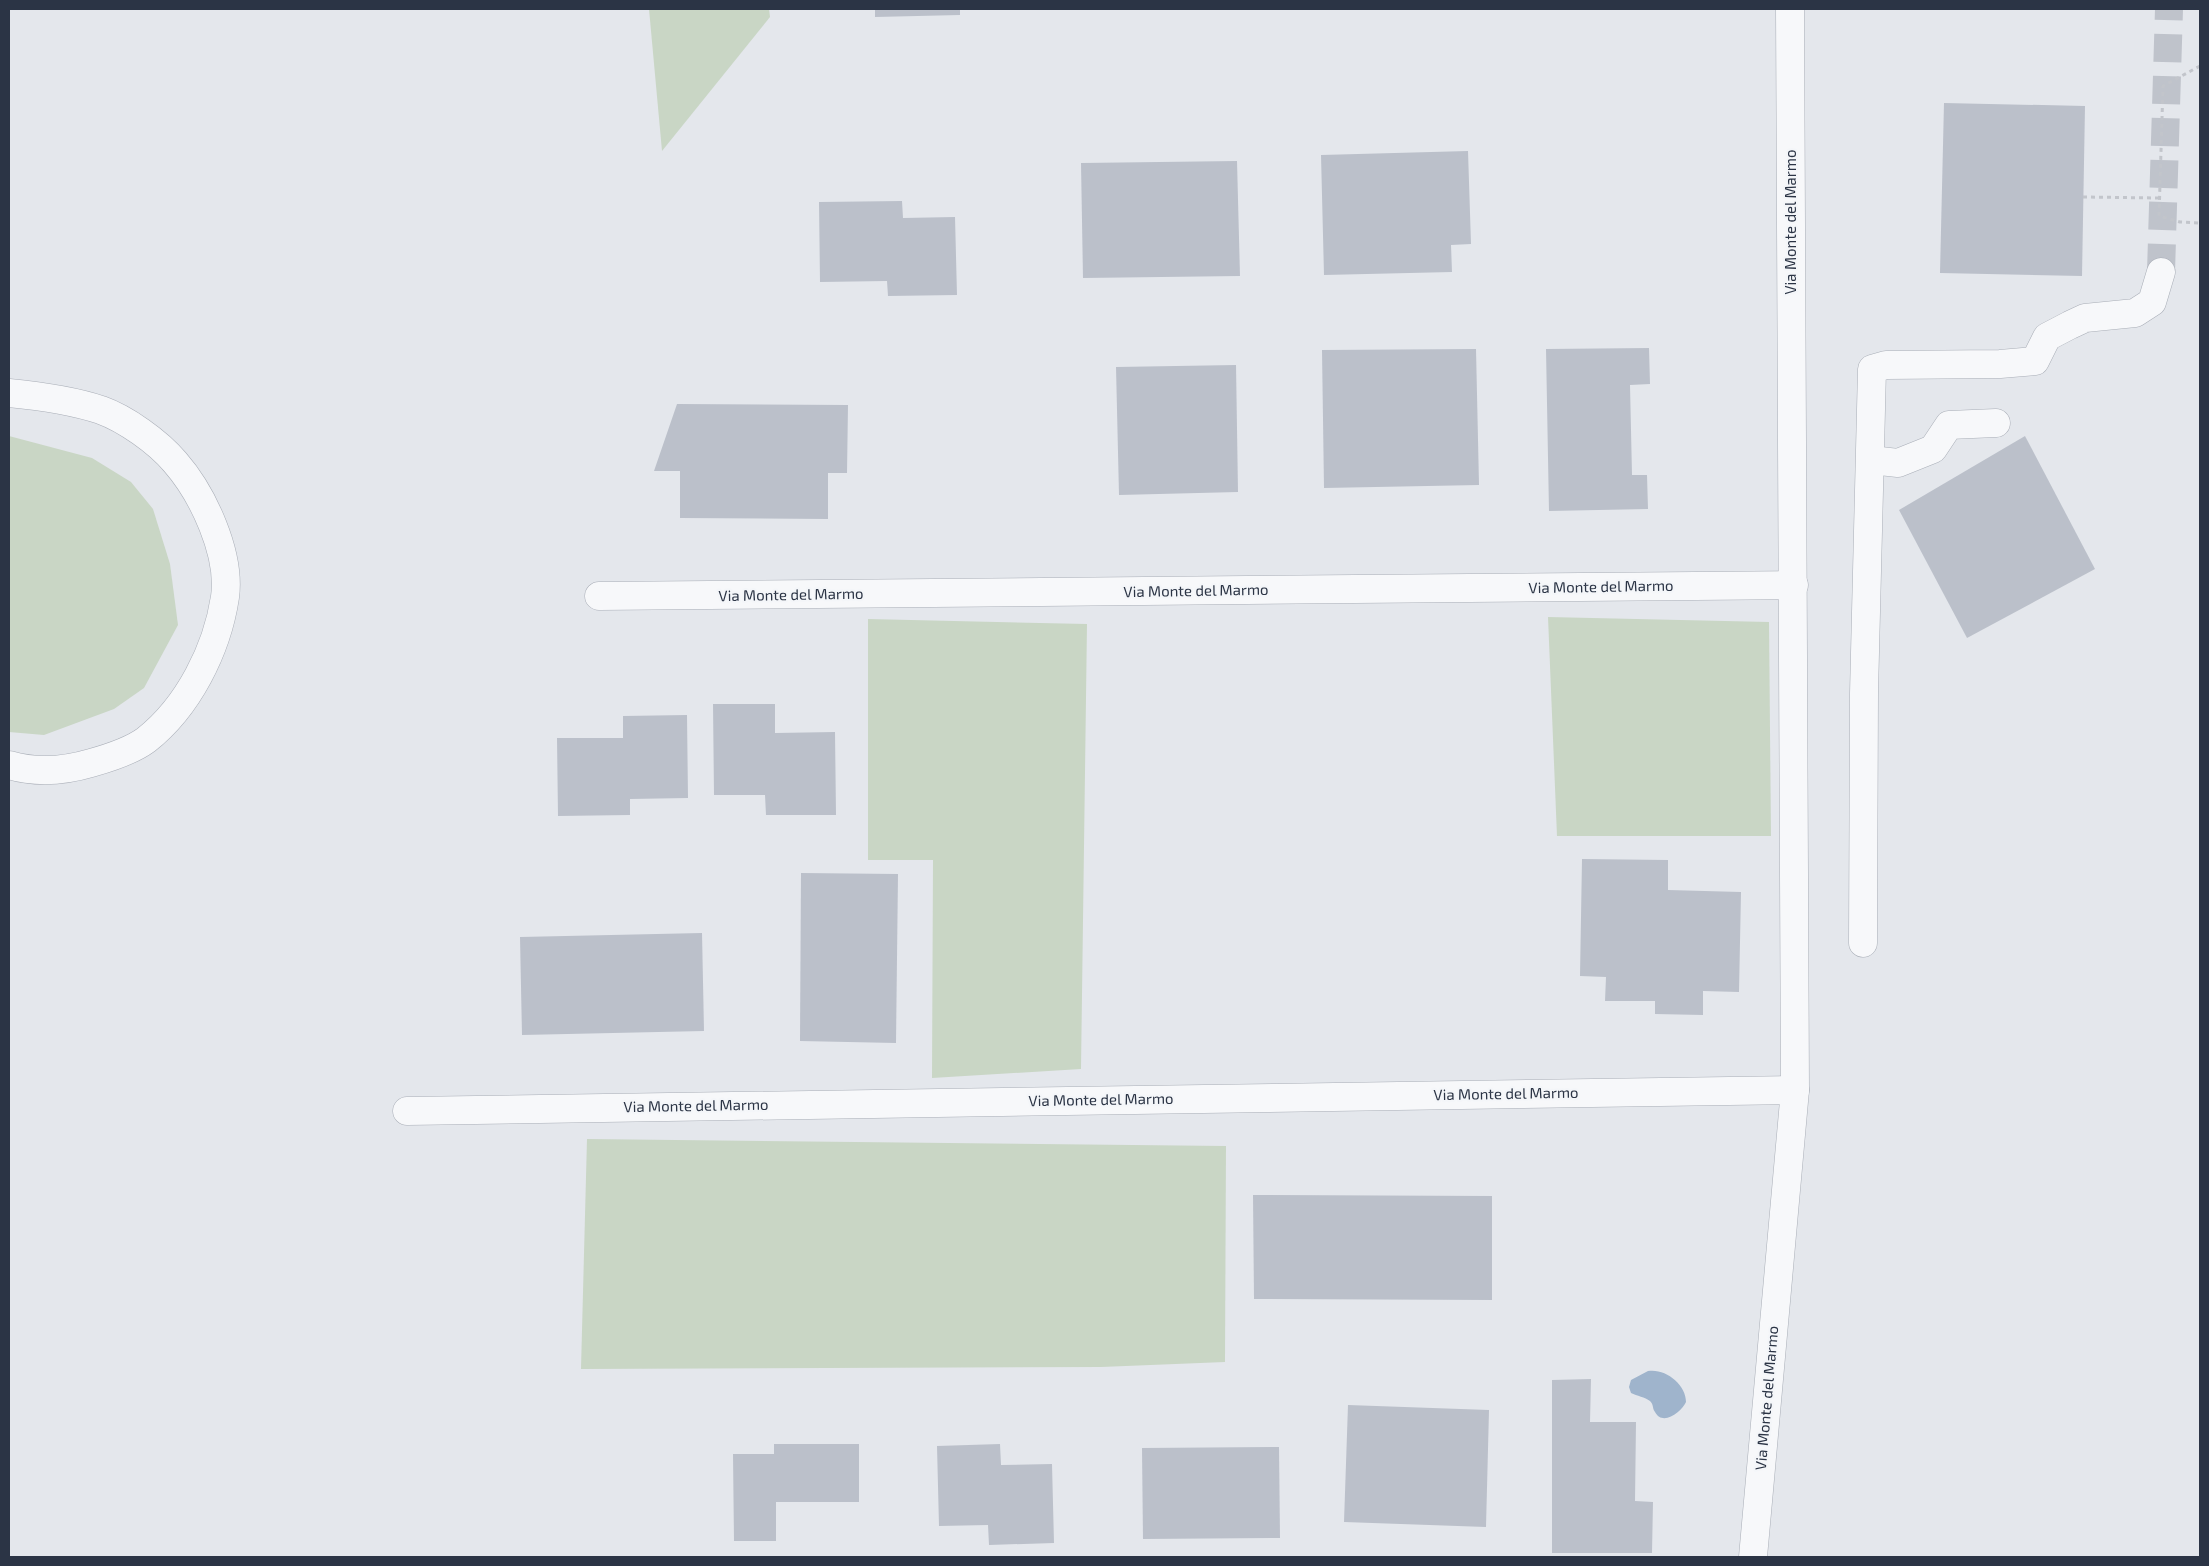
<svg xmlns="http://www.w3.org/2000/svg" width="2209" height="1566" viewBox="0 0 2209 1566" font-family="'Exo 2',sans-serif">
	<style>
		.green { fill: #c9d6c5 }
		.water { fill: #9fb4cc }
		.building { fill: #bbc0ca }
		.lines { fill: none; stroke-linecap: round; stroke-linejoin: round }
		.minor-tunnel { stroke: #bfc3cb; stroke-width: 28; stroke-dasharray: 28 14; stroke-linecap: butt }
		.minor-casing { stroke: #a9aeb7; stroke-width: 29 }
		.path { stroke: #c2c5cb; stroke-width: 3; stroke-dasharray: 4 4; stroke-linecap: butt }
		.minor { stroke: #f7f8fa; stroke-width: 28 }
		.labels { text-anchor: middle; stroke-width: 4.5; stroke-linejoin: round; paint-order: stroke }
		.street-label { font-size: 15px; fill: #2b3445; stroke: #f4f6f9 }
	</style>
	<rect width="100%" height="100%" fill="#e4e7ec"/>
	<!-- green -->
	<g class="green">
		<path d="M649,9H769L770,17L662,151Z"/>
		<path d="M9,436L92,458L131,482L153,509L170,564L178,625L144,688L114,709L44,735L9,732Z"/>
		<path d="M1548,617L1769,622L1771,836H1557Z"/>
		<path d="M868,619L1087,624L1081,1069L932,1078L933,860H868Z"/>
		<path d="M587,1139L1226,1146L1225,1362L1101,1367L581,1369Z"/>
	</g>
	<!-- water -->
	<path class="water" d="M1648,1371C1665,1368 1686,1384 1686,1402C1682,1411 1663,1427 1655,1412C1652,1408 1654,1405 1650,1401C1645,1397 1637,1396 1631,1393L1629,1387L1631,1380Z"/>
	<!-- building -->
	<g class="building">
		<path d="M875,9H960V15L875,17Z"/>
		<path d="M1944,103L2085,106L2082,276L1940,273Z"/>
		<path d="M1468,151L1471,244L1451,245L1452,272L1324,275L1321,155Z"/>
		<path d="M1237,161L1240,276L1083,278L1081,163Z"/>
		<path d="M902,201L903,218L955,217L957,295L888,296L887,281L820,282L819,202Z"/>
		<path d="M1649,348L1650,384L1630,385L1632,475H1647L1648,509L1549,511L1546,349Z"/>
		<path d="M1476,349L1479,485L1324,488L1322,350Z"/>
		<path d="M1236,365L1238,492L1119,495L1116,367Z"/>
		<path d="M677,404L848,405L847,473H828V519L680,518V471H654Z"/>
		<path d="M2025,436L2095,569L1967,638L1899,510Z"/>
		<path d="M713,704H775V733L835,732L836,815H766L765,795H714Z"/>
		<path d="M687,715L688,798L630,799V815L558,816L557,738H623V716Z"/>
		<path d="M1582,859L1668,860V890L1741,892L1739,992L1703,991V1015L1655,1014V1001H1605L1606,977L1580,976Z"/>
		<path d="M801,873L898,874L896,1043L800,1041Z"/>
		<path d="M702,933L704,1031L522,1035L520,937Z"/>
		<path d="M1253,1195L1492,1196V1300L1254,1299Z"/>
		<path d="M1591,1379L1590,1422H1636L1635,1501L1653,1502L1652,1553H1552V1380Z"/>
		<path d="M1348,1405L1489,1410L1486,1527L1344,1522Z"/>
		<path d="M774,1444H859V1502H776V1541H734L733,1454H774Z"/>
		<path d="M1000,1444L1001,1465L1052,1464L1054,1543L989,1545L988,1525L939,1526L937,1446Z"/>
		<path d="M1279,1447L1280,1538L1143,1539L1142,1448Z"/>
	</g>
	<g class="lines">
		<!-- minor-tunnel -->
		<path class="minor-tunnel" d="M2161,272L2169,9"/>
		<defs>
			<g id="minor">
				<path d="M9,393C40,396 71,400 101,410C126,419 158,442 175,462C203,494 231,554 225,597C217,650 188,707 146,740C131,751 109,758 91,763C64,771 36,773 9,765"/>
				<path d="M1871,460L1898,463L1933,449L1949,425L1996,423"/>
				<path d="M599,596L1794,585"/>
				<path d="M1863,943L1864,693L1872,369L1886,365L2000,364L2035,361L2047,337L2070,325L2085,318L2135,313L2152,302L2161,272"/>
				<path d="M407,1111L1795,1090"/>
				<path d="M1753,1557L1795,1090L1790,9"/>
			</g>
		</defs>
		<!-- minor casing -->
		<use href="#minor" class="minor-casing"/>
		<!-- path -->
		<g class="path">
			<path d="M2200,66L2163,86L2159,216L2180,222L2200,223"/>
			<path d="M2083,197L2159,198"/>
		</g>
		<!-- minor -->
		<use href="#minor" class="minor"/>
	</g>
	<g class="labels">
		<!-- street labels -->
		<g class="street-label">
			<text transform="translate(1791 222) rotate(-90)" y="5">Via Monte del Marmo</text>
			<text transform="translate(1601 587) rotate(-1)" y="5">Via Monte del Marmo</text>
			<text transform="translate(1196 591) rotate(-1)" y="5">Via Monte del Marmo</text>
			<text transform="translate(791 595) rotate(-1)" y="5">Via Monte del Marmo</text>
			<text transform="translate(1506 1094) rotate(-1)" y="5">Via Monte del Marmo</text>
			<text transform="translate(1101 1100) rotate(-1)" y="5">Via Monte del Marmo</text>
			<text transform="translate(696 1106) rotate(-1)" y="5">Via Monte del Marmo</text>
			<text transform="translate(1767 1398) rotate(-85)" y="5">Via Monte del Marmo</text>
		</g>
	</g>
	<!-- border -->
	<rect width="2209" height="1566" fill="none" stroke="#2b3445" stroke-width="20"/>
</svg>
